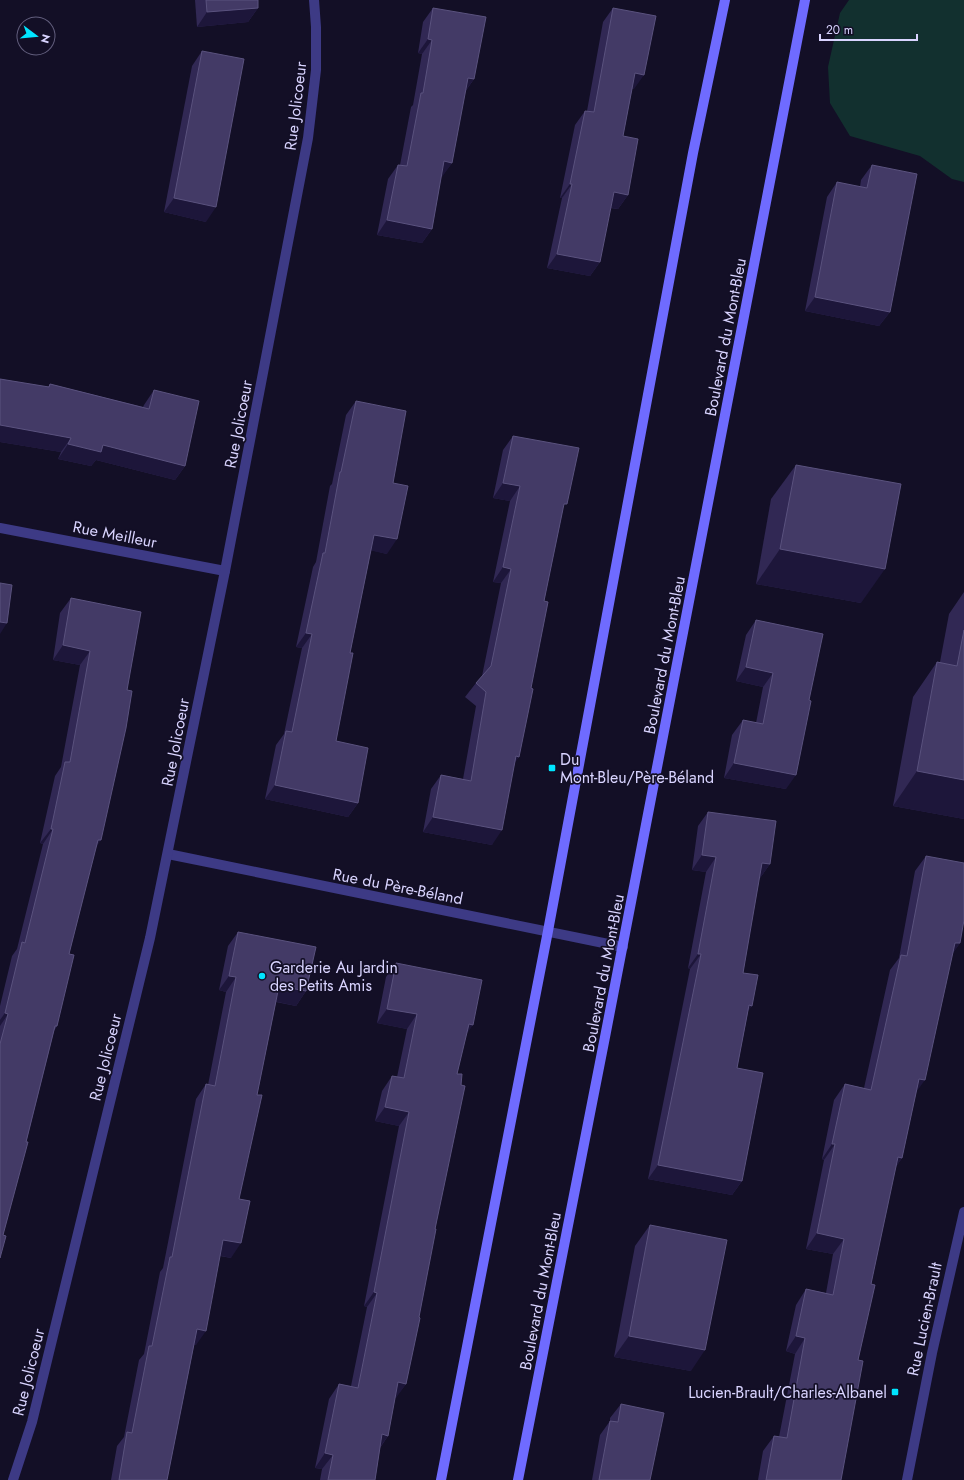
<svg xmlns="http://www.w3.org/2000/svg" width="964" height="1480" viewBox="0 0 964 1480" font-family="Jost,sans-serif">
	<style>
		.green { fill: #12302f }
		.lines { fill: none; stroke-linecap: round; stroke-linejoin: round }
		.street { stroke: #3d3a85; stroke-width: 10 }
		.secondary { stroke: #6f6bff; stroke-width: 10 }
		.wall { fill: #312854 }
		.shaded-wall { fill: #1d163a }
		.building { fill: #433a66; stroke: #5a527e }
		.poi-dot { fill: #00e5ff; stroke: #130f26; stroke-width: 1.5 }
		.labels { text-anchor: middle; stroke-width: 3.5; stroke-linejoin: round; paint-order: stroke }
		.street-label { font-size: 16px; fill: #d9d4ff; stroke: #130f26 }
		.poi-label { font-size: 16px; fill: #d9d4ff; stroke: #130f26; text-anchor: start }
	</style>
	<rect width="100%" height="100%" fill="#130f26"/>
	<!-- green -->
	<path class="green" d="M849,0H964V182L952,179L920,156L850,136L830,103L828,67L840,13Z"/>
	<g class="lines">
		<!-- street -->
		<g class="street">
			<path d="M0,528L225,571"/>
			<path d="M168,854L623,947"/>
			<path d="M13,1480L32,1422L150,938L225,571L308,138L316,70V27L314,0"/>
			<path d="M907,1480L932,1353L964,1212"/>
		</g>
		<!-- secondary -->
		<g class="secondary">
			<path d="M441,1480L548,931L693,153L725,0"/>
			<path d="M518,1480L605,1037L805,0"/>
		</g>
	</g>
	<!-- wall -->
	<g class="wall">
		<path d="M195,0H258V8L248,22L197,27Z"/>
		<path d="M433,8L474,79L465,92L452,163L441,177L432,229L422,243L377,235L388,179L398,165H400L411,107L413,105L422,54L418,53L423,22Z"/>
		<path d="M613,8L634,89H632L623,136L628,195L618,209L610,208L600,262L590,276L547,268L562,198H560L575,125L585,111H587L603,22Z"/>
		<path d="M202,51L206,222L164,212L192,66Z"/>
		<path d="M872,165L890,312L879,326L805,311L827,197L837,182L860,187L861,180Z"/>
		<path d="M0,379L48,387L50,384L143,407L144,405L154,390L185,466L175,480L96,460L91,466L58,459L61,452L0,442Z"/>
		<path d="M356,401L393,483L387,554L371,550L350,653L336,741L358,803L348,817L265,799L276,745L284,734L302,648L296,647L313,567L316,562L330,486L332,484L346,415Z"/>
		<path d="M513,436L563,509L544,601L515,762L492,845L423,832L431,789L441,775L463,779L476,706L465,697L476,683L482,676L501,583L493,582L510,501L493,498L503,450Z"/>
		<path d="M796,465L861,603L756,584L771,499Z"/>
		<path d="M964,592V819L893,806L913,697L937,662H940L949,614Z"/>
		<path d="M71,598L141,612L95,849L69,954L57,1026L54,1031L3,1235L0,1258V1006L12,956L17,949L43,844L40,843L55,776L61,767L80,665L53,660L60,613Z"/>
		<path d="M756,620L823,634L786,789L724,778L732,735L743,720L756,723L763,687L736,681L746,635Z"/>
		<path d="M708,812L770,864L760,878H759L743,973L748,1012L737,1068L742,1181L732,1195L648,1179L690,969L688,968L706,872L692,870L698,826Z"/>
		<path d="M926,856L960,943L952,954L916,1093L902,1158L895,1168L871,1284L858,1360L841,1480H758L763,1451L774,1436L779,1437L795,1354L786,1351L796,1305L806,1289L826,1293L833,1254L806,1249L824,1160L822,1159L834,1100L845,1084L864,1088L890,970L899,958L915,871Z"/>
		<path d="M238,932L306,991L296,1006L276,1002L257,1095L239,1199L231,1258L220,1256L196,1345H194L167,1480H111L117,1446L124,1437L139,1360L144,1354L160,1272L163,1268L196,1099L206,1084L208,1085L226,992L219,990L228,946Z"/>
		<path d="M396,963L466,1034L457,1074L435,1229L406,1384L395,1398L388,1436L380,1448L375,1480H320L322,1469L315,1468L329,1399L339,1384L351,1386L367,1307L364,1306L399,1126L375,1121L382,1091L392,1076L397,1077L407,1029L377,1023L386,977Z"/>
		<path d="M650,1225L691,1371L614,1357L635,1246Z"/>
		<path d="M621,1404L650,1480H592L600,1435L610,1421V1418Z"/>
	</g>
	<!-- shaded-wall -->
	<g class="shaded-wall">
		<path d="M258,8L248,22L197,27L207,12Z"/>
		<path d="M428,39L432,40L422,54L418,53Z"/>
		<path d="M635,73L644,75L634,89L625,87Z"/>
		<path d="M468,78L474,79L464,93Z"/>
		<path d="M444,161L452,163L442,177L434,176Z"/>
		<path d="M570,184H572L562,198H560Z"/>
		<path d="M614,192L628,195L618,209L604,206Z"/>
		<path d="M174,198L216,207L206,222L164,212Z"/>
		<path d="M387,220L432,229L422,243L377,235Z"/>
		<path d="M557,254L600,262L590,276L547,268Z"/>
		<path d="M815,297L890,312L879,326L805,311Z"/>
		<path d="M0,425L71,438L61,452L0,442Z"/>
		<path d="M68,444L103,445L185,466L175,480L96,460L91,466L58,459Z"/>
		<path d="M503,483L520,486L510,501L493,498Z"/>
		<path d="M374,535L397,539L387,554L364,549Z"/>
		<path d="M780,549L885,569L861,603L756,584Z"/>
		<path d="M503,567L511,569L501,583L493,582Z"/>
		<path d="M0,622L7,623L0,634Z"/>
		<path d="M306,633L312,634L302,648L296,647Z"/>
		<path d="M63,645L90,651L80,665L53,660Z"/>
		<path d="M746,667L773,673L763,687L736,681Z"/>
		<path d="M516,756L519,757L509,771Z"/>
		<path d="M734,763L796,775L786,789L724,778Z"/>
		<path d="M917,771L964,780V819L893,806Z"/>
		<path d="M275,785L358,803L348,817L265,799Z"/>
		<path d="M433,817L502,830L492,845L423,832Z"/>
		<path d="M51,829H53L43,844L40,843Z"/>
		<path d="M98,840H101L91,855Z"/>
		<path d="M702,855L716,857L706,872L692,870Z"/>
		<path d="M762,863L770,864L760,878L752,877Z"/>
		<path d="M955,943H960L949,959Z"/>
		<path d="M698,954H701L690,969L688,968Z"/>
		<path d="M229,976L236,977L226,992L219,990Z"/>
		<path d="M279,986L306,991L296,1006L269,1000Z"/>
		<path d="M749,1005L752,1006L742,1020Z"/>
		<path d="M387,1009L417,1014L407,1029L377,1023Z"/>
		<path d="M5,1013L8,1014L0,1026V1020Z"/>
		<path d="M469,1024L473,1025L463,1039Z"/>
		<path d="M919,1079L925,1080L914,1095Z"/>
		<path d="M385,1107L409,1112L399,1126L375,1121Z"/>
		<path d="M832,1144H835L824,1160L822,1159Z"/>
		<path d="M898,1157L902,1158L892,1173Z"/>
		<path d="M658,1165L742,1181L732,1195L648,1179Z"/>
		<path d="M817,1233L844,1239L833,1254L806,1249Z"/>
		<path d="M223,1240L241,1243L231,1258L213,1254Z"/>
		<path d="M374,1292L377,1293L367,1307L364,1306Z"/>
		<path d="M197,1329L206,1331L196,1345L187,1344Z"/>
		<path d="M629,1336L705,1350L691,1371L614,1357Z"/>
		<path d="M796,1336L805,1338L795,1354L786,1351Z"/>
		<path d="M398,1382L406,1384L396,1398L388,1396Z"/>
		<path d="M382,1434L388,1436L378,1450Z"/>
		<path d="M325,1453L333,1455L322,1469L315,1468Z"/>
	</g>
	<!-- building -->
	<g class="building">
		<path d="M206,0H258V8L207,12Z"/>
		<path d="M433,8L486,17L474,79L468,78L452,163L444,161L432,229L387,220L398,165L407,166L421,93H423L432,40L428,39Z"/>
		<path d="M613,8L656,16L644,75L635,73L623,136L638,139L628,195L614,192L600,262L557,254L572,184H570L585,111L594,112Z"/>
		<path d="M202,51L244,59L216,207L174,198Z"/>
		<path d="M872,165L917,174L890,312L815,297L837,182L867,188Z"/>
		<path d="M0,379L49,387L50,384L149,409L154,390L199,401L185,466L103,445L101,452L68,444L71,438L0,425Z"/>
		<path d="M356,401L406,411L393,483L408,486L397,539L374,535L350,653H353L336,741L368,748L358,803L275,785L286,731L292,732L312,634L306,633L323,553H325L340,472H341Z"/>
		<path d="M513,436L579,448L567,504H564L544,601L548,602L531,688L533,689L519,757L516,756L502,830L433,817L441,775L471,781L486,692L476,683L491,666L511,569L503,567L520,486L503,483Z"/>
		<path d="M796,465L901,484L885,569L780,549Z"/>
		<path d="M0,583L12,585L7,623L0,622Z"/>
		<path d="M71,598L141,612L127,690L132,691L126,728L101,840H98L69,954L74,955L57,1026H55L26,1142H28L3,1235L6,1236L0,1258V1044L8,1014L5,1013L22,942L25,943L53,829H51L65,762H70L90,651L63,645Z"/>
		<path d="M756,620L823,634L809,700L811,701L796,775L734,763L743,720L763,724L773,673L746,667Z"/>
		<path d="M964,630V780L917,771L937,662L957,666Z"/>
		<path d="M708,812L776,821L770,864L762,863L743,973L758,975L752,1006L749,1005L737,1068L763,1073L742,1181L658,1165L701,954H698L716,857L702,855Z"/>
		<path d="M926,856L964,863V920L960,943H955L925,1080L919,1079L902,1158L898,1157L871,1284L875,1285L858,1360L863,1361L841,1480H766L774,1436L787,1438L805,1338L796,1336L806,1289L833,1295L844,1239L817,1233L835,1144H832L845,1084L871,1090L901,955L907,956Z"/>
		<path d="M238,932L316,947L306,991L279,986L257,1095H262L239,1199L250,1201L241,1243L223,1240L206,1331L197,1329L167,1480H119L127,1432L132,1433L149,1346H152L170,1257H172L206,1084L215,1086L236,977L229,976Z"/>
		<path d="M396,963L482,980L473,1025L469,1024L457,1074H462L461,1085L465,1086L435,1229H436L419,1317L420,1318L406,1384L398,1382L388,1436L382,1434L375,1480H328L333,1455L325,1453L339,1384L358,1388L377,1293L374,1292L409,1112L385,1107L392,1076L404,1078L417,1014L387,1009Z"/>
		<path d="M650,1225L727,1240L705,1350L629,1336Z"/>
		<path d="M621,1404L664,1413L650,1480H599L610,1421L618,1422Z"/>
	</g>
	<!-- markers -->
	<g class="poi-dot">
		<rect x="548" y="764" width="8" height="8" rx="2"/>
		<circle cx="262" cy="976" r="4"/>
		<rect x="891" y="1388" width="8" height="8" rx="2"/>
	</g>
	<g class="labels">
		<!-- street labels -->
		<g class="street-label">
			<text transform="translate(295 106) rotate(-83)" y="6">Rue Jolicoeur</text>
			<text transform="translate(725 337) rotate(-79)" y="6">Boulevard du Mont-Bleu</text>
			<text transform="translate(238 424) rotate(-79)" y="6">Rue Jolicoeur</text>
			<text transform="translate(115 534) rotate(11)" y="6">Rue Meilleur</text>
			<text transform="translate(664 655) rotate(-79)" y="6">Boulevard du Mont-Bleu</text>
			<text transform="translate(175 742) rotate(-79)" y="6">Rue Jolicoeur</text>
			<text transform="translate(398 886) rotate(11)" y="6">Rue du Père-Béland</text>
			<text transform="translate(603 973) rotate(-79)" y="6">Boulevard du Mont-Bleu</text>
			<text transform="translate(105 1057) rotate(-76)" y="6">Rue Jolicoeur</text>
			<text transform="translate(540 1291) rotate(-79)" y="6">Boulevard du Mont-Bleu</text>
			<text transform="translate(924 1319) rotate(-78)" y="6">Rue Lucien-Brault</text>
			<text transform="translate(28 1372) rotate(-76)" y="6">Rue Jolicoeur</text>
		</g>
		<!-- poi labels -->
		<g class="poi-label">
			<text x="560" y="765">Du<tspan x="560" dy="18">Mont-Bleu/Père-Béland</tspan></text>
			<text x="270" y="973">Garderie Au Jardin<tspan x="270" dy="18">des Petits Amis</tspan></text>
			<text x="887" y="1398" text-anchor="end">Lucien-Brault/Charles-Albanel</text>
		</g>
	</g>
	<!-- north arrow -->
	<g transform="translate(36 36) rotate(106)"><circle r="19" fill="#130f26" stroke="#625e7d"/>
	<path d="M0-3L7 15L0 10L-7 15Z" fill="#00e5ff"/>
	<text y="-6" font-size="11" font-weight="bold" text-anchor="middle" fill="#d9d4ff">N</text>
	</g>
	<!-- scale -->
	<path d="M820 34v6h97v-6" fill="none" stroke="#d9d4ff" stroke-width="2"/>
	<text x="826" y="34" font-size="12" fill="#d9d4ff" stroke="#130f26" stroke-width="3" paint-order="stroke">20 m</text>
</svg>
